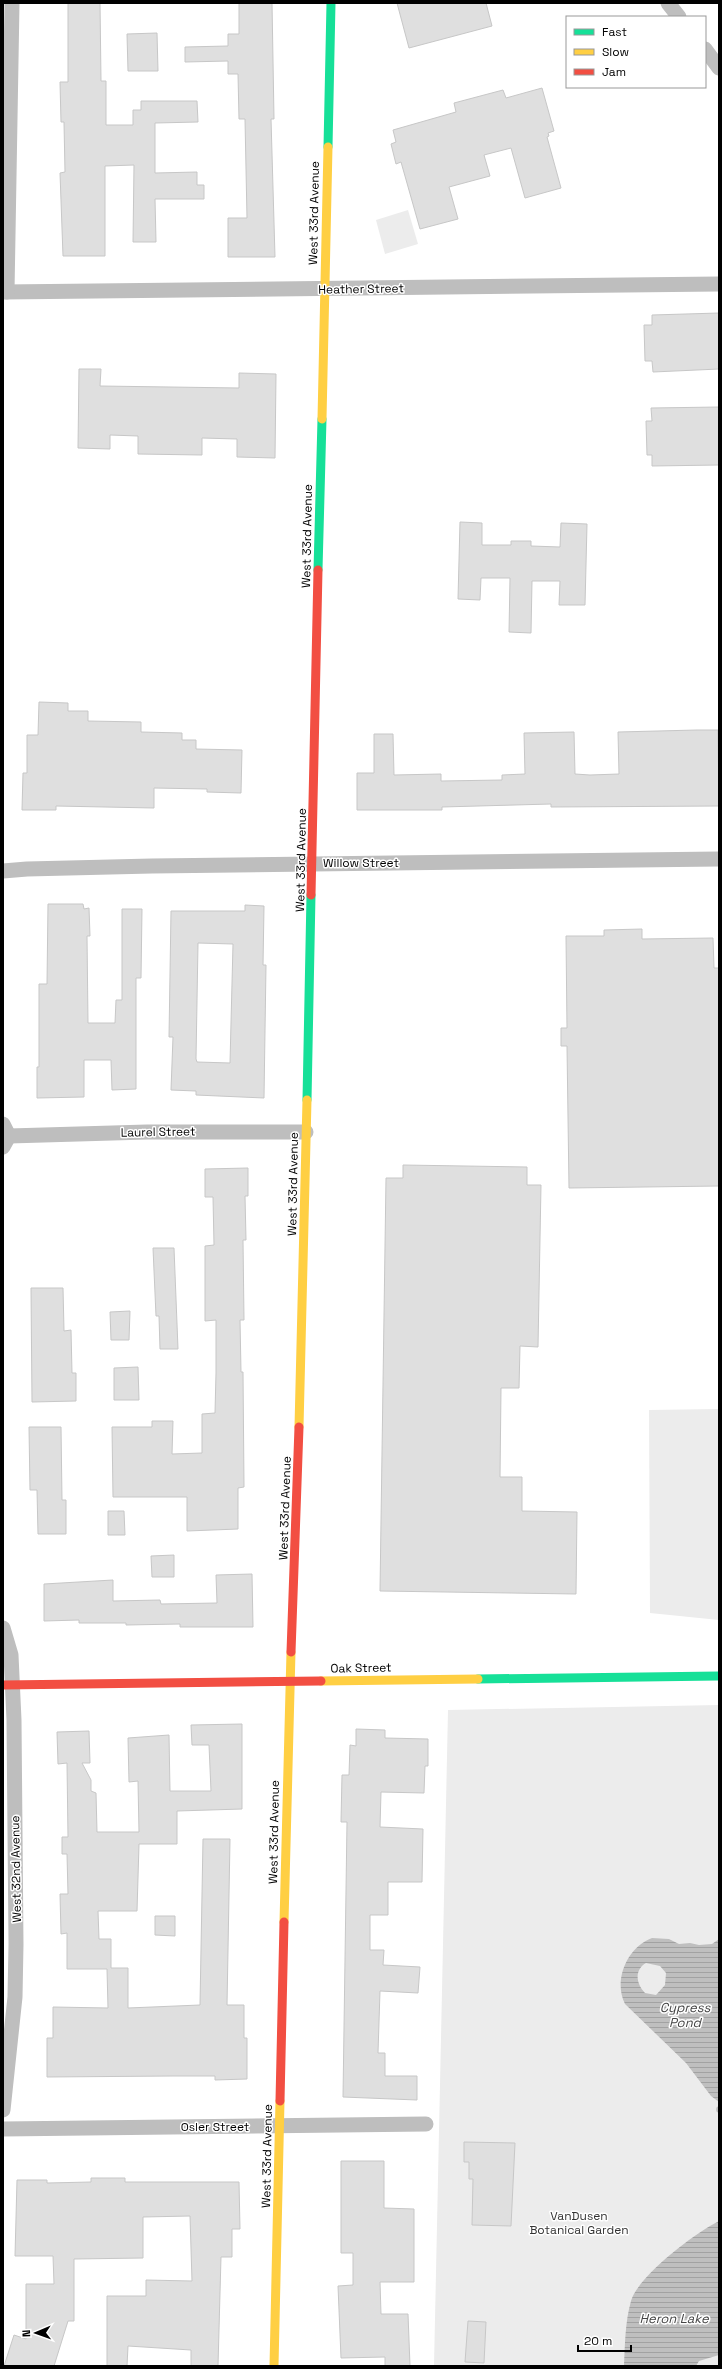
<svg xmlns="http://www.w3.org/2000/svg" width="722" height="2369" viewBox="0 0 722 2369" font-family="'Space Grotesk',sans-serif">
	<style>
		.green { fill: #ececec }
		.water { fill: url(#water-rules); fill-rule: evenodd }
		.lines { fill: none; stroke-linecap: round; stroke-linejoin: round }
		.stream { stroke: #bfbfbf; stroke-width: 5.5 }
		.building { fill: #dfdfdf; stroke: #c7c7c7; fill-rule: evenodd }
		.street { stroke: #bebebe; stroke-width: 15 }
		.fast { stroke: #16e098; stroke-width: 9 }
		.slow { stroke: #ffcf43; stroke-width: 9 }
		.jam { stroke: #f24e42; stroke-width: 9 }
		.labels { text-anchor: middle; stroke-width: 3; stroke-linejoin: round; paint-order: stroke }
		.street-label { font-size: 12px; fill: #000; stroke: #fff }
		.park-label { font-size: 12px; fill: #333; stroke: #fff }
		.water-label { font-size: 13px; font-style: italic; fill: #444; stroke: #fff }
	</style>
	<defs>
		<pattern id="water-rules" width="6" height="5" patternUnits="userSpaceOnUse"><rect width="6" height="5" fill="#bfbfbf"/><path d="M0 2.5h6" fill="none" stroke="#a2a2a2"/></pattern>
	</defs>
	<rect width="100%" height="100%" fill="#fff"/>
	<!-- green -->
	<g class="green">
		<path d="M408,210L418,244L385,254L376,220Z"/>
		<path d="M719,1409V1620L650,1613L649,1410Z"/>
		<path d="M719,1705V2366H434L448,1710Z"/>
	</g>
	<!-- water -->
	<g class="water">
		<path d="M652,1938L669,1939L679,1944L690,1943L699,1945L712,1944L719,1939V2102L711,2096L686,2063L625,2004C613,1981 627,1947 652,1938ZM646,1963L660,1966L666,1973L665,1985L656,1995L645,1993C636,1984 634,1970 646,1963Z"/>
		<path d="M719,2221V2355L699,2361L696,2366H624C625,2345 625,2322 631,2301C638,2276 695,2233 719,2221Z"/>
	</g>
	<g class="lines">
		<!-- stream -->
		<path class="stream" d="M719,2109V2110"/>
	</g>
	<!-- building -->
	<g class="building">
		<path d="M68,3H100L101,81H106V125H133V110H141V101H197L198,122L155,123V173L197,172V185H204V199H155L156,242H133L134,165L105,166V256H63L60,173L65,172L64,122H61L60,82H68Z"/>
		<path d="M239,3H272L274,119H271L275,257H228V218H247L245,119H239L238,74H228V61L185,62V47L228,46V34H239Z"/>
		<path d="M397,3H486L492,26L409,48Z"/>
		<path d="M157,33L158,71H128L127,34Z"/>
		<path d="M542,88L554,131L548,133L549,136L547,137L561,188L525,198L511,148L484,155L490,176L449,187L458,219L420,229L401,162L396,164L391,144L396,142L393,130L456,112L454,103L503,90L506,98Z"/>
		<path d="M719,313V369L653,372L652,361H645L644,325H652V315Z"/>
		<path d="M79,369H101L100,386L239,388V373L276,374L275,458L237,457V439L202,438V455L138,454V436L110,435V449L78,448Z"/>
		<path d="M719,407V465L652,466V455H647L646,421H652L651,408Z"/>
		<path d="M460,522L482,523V545H511V541H531V546L560,547L561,523L587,524L585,605H559L560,581H532L531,633L509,632L510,578H481L480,600L458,599Z"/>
		<path d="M39,702L68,703V711H88V721L141,722V732L182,733V740H196V749L242,750L241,793L207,792V789L154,788V808L56,806V810H22L23,773H27V735H38Z"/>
		<path d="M697,730H718L719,806L551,807V804L442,807V810H357V773H374V734H393L394,775L441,774V781L502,780V775L525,774L524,733L574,732L575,774L590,775L619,774L618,732Z"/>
		<path d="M48,904H83L84,909L89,908L90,936H87L88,1023H115L116,1000H122V909H142L141,978H136V1089L112,1090L111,1060H84V1097L37,1098V1067H39V984H47Z"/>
		<path d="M245,905L264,906L263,965H266L264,1098L196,1095V1091L171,1090L173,1037H169L171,911H245ZM198,943L233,944L230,1063L197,1062L196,1059Z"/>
		<path d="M642,929V939L713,938L714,968H719V1186L569,1188L567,1046H561V1028H567L566,936H604V930Z"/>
		<path d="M403,1165L527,1167V1185H541L538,1347L520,1346L519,1388H501L500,1477H522V1511L577,1512L576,1594L380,1591L386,1178H403Z"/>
		<path d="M248,1168V1196H245L246,1240H243L244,1320H240L241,1372H243L244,1487L238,1488V1529L187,1531V1497H113L112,1427H152V1421H173L172,1454L202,1453V1414L215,1413L216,1373V1320L205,1321V1246L214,1245L213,1197H205V1169Z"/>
		<path d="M153,1248H174L178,1349H160L159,1316H156Z"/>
		<path d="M31,1288H63L64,1331L71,1330L72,1373H76V1401L32,1402Z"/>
		<path d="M130,1311L129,1340H111L110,1312Z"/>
		<path d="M138,1367L139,1400H114V1368Z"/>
		<path d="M29,1427H61L62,1500H66V1534H38L37,1490H30Z"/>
		<path d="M108,1511H124L125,1535H108Z"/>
		<path d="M174,1555V1577H152L151,1556Z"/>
		<path d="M252,1574L253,1627H180V1624L126,1625V1623H79V1620L44,1621V1584L113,1580V1601L160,1600L161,1604L217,1603L216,1575Z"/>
		<path d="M242,1724V1809L177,1811V1844H139L137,1911H98L99,1939H111V1968H128V2008L200,2005L203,1839H230L227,2005H244V2038H247V2079L215,2080V2076H172L47,2077V2038H53V2007L108,2008L107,1969H67V1933L61,1934L60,1894H68L67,1854H62V1837H68L67,1763L58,1764L57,1732L89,1731L90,1763H82L91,1780V1791L96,1793L97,1832H139L138,1781L129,1782L128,1738L169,1735L170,1791H211L209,1745H192L191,1725Z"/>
		<path d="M356,1729L385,1730V1738L428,1739V1766H425L424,1793L381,1792L380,1827L423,1829L422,1882H388V1915H370V1950H384L383,1965L420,1967L418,1993L380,1991L378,2053H385V2076H417V2100L343,2097L347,1822H341L342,1775H349L350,1745L356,1746Z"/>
		<path d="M155,1916H175V1936L155,1935Z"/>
		<path d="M464,2142L515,2143L511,2226L472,2225L473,2179H469V2162H464Z"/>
		<path d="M341,2161H384V2208L414,2209V2282H380L381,2314H408L410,2366H385V2357L341,2358L338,2286L353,2285V2253H341Z"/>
		<path d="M91,2178H125V2182H239L240,2229H232V2257H221L218,2366H191V2350L128,2346L127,2366H107V2296H146V2280L192,2281L190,2216L143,2217V2258L74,2259V2321H68L54,2366H4L14,2335L26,2339V2284H54L53,2256H15L17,2180H47V2183L91,2182Z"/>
		<path d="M468,2321L486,2322L484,2363L465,2362Z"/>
	</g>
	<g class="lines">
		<!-- street -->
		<g class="street">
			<path d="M668,3L679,17"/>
			<path d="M705,49L719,68"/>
			<path d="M3,292L719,284"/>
			<path d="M7,292L12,3"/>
			<path d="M3,871L27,869L152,866L719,859"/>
			<path d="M3,1124L9,1136L3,1147"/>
			<path d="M9,1136L147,1132H306"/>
			<path d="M3,1628L11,1655L14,1720L16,1944L15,1997L3,2110"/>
			<path d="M3,2129L426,2124"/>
		</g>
		<!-- fast -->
		<g class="fast">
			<path d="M328,147L331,3"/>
			<path d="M318,570L322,419"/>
			<path d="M307,1100L311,895"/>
			<path d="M478,1679L719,1676"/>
		</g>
		<!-- slow -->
		<g class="slow">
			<path d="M322,419L328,147"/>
			<path d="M299,1427L307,1100"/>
			<path d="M321,1681L478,1679"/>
			<path d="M284,1922L291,1652"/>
			<path d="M274,2366L280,2101"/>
		</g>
		<!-- jam -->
		<g class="jam">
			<path d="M311,895L318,570"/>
			<path d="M291,1652L299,1427"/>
			<path d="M3,1685L321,1681"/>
			<path d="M280,2101L284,1922"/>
		</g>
	</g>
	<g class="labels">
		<!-- street labels -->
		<g class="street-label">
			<text transform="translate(314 213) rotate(-89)" y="4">West 33rd Avenue</text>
			<text transform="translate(361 289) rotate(-1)" y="4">Heather Street</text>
			<text transform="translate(307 536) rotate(-89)" y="4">West 33rd Avenue</text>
			<text transform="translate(301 860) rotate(-89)" y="4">West 33rd Avenue</text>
			<text x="361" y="867">Willow Street</text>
			<text transform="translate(158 1132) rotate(-1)" y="4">Laurel Street</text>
			<text transform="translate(293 1184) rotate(-89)" y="4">West 33rd Avenue</text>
			<text transform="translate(285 1508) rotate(-88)" y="4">West 33rd Avenue</text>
			<text transform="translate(361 1668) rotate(-1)" y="4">Oak Street</text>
			<text transform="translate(274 1832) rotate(-89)" y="4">West 33rd Avenue</text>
			<text transform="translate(16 1869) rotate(-91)" y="4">West 32nd Avenue</text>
			<text x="215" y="2131">Osler Street</text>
			<text transform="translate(267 2156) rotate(-89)" y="4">West 33rd Avenue</text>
		</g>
		<!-- park labels -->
		<g class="park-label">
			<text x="579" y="2220">VanDusen<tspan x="579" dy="14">Botanical Garden</tspan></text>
		</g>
		<!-- water labels -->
		<g class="water-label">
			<text x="685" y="2012">Cypress<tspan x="685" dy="15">Pond</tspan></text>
			<text x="674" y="2323">Heron Lake</text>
		</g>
	</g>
	<!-- border -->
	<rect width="722" height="2369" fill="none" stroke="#000000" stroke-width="8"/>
	<!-- legend -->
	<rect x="566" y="16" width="140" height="72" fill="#ffffff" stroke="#999999"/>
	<rect x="574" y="29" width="20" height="6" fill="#16e098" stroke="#999999"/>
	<text x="602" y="36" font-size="12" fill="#000000">Fast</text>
	<rect x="574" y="49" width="20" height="6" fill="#ffcf43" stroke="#999999"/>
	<text x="602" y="56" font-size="12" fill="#000000">Slow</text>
	<rect x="574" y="69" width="20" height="6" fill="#f24e42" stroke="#999999"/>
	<text x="602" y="76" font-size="12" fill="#000000">Jam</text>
	<!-- north arrow -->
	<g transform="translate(36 2333) rotate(268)" stroke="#ffffff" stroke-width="3" paint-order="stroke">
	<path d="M0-3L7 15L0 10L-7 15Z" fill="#000000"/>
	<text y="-6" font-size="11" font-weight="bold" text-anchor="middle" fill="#000000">N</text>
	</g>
	<!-- scale -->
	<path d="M578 2345v6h53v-6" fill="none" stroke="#000000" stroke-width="2"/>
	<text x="584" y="2345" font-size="12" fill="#000000" stroke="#ffffff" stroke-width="3" paint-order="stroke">20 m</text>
</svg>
